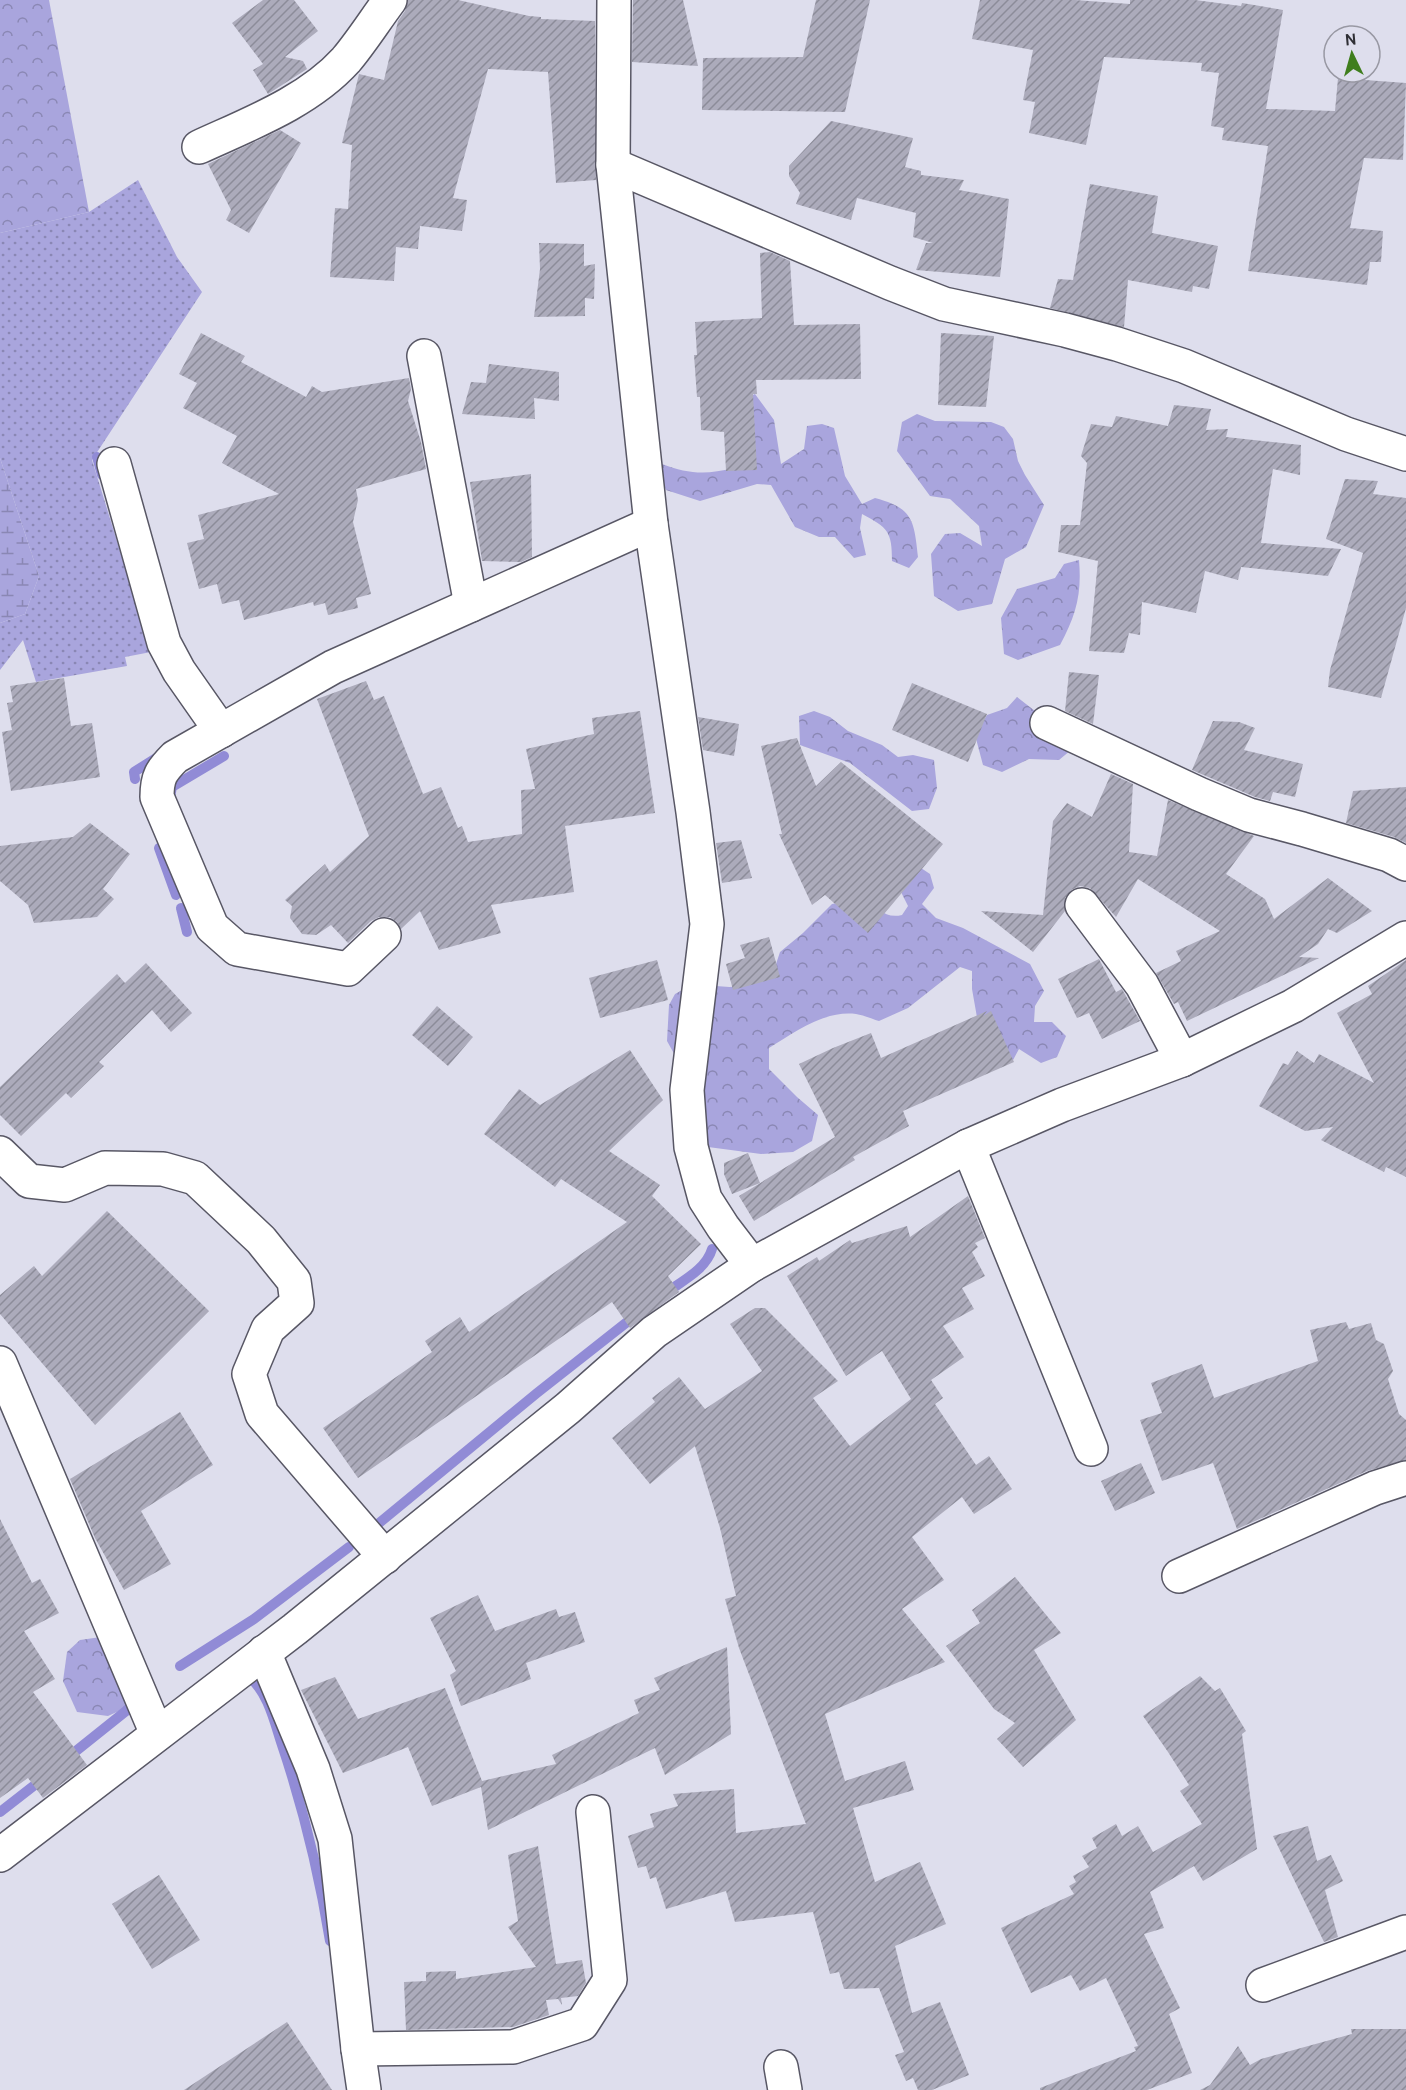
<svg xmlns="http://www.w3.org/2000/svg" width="1406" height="2090" viewBox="0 0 1406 2090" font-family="Cabin,sans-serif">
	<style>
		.grass { fill: url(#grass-dots) }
		.forest { fill: url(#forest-crowns) }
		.wetland { fill: url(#wetland-marsh) }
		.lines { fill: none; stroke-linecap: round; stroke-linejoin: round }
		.stream { stroke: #918bd6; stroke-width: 10 }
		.building { fill: url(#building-hatch) }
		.minor-casing { stroke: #585765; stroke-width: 36 }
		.minor { stroke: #fff; stroke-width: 33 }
	</style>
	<defs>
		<pattern id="grass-dots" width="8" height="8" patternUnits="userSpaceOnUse" patternTransform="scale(1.5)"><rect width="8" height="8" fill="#a9a5dd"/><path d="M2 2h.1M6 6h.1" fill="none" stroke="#8a87b4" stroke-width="1.8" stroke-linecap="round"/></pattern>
		<pattern id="forest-crowns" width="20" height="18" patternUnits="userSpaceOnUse" patternTransform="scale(1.5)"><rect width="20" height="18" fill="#a9a5dd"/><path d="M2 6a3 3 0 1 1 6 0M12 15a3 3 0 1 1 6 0" fill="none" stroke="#8a87b4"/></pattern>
		<pattern id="wetland-marsh" width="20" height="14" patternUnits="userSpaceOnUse" patternTransform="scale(1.5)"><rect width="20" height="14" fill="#a9a5dd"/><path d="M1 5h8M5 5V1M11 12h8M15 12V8" fill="none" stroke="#8a87b4"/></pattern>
		<pattern id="building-hatch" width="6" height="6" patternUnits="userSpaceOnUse" patternTransform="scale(1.5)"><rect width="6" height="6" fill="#acabbb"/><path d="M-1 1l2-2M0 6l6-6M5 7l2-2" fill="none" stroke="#8c8c99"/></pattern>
	</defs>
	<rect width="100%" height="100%" fill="#dedeed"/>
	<!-- grass -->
	<path class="grass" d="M138,180L177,257L202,292L92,460L151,652L125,657L127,666L36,682L23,640L0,670V623L25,614L39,576L0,458V233L89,212Z"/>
	<!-- forest -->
	<g class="forest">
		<path d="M0,0H49L89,212L0,233Z"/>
		<path d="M755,394L774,420L781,464L804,449L807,426L822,424L834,428L845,476L862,504L875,498C913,508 914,520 918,557L909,568L892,561C892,531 888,528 862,514L860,528L866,555L854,558L835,537H819L795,527L771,485L757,484L700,501L666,490L657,471L662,464C688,474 707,475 733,468L748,397Z"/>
		<path d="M917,414L935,421L991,422L1004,427L1013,439L1018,461L1025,475L1044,505L1026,547L1005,559L992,604L958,611L934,596L931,554L945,534L960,533L982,546L979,526L950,499L930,496L897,451L902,422Z"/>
		<path d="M1079,560C1082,594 1076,615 1060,645L1018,660L1004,654L1001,618L1017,589L1055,578L1064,564Z"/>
		<path d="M1017,697L1035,711L1071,750L1059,760L1029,759L1002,772L983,765L975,735L987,715L1007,708Z"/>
		<path d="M814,711L830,717L848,731L882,745L898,757L913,755L934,760L937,788L929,809L912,811L850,763L800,745L799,716Z"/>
		<path d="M918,866L930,874L934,888L922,904L936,918L963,928L1030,964L1044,991L1035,1006L1034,1022H1052L1066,1036L1057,1057L1041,1063L1019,1049L1012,1062L978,1023L972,989V971L960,967L908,1008L879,1021C872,1019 863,1015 856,1014C825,1010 795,1032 769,1048V1069L797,1097L818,1115L812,1141L793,1152L761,1154L708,1147L684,1132L677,1059L667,1041L669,1005L675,994L697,982C732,990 742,989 773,973L780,952L803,933L832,904L865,897C877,908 885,919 902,915L908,906L897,884Z"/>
		<path d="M101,1637L132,1705L108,1716L77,1712L63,1681L67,1652L80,1640Z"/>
	</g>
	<!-- wetland -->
	<path class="wetland" d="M0,458L39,576L25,614L0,623Z"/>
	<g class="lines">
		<!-- stream -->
		<g class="stream">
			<path d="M97,457L102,475"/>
			<path d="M135,779L134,772L161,755"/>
			<path d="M170,797L172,787L224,756"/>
			<path d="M159,848L176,895"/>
			<path d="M181,908L187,932"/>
			<path d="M663,1295C680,1282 706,1270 712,1249"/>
			<path d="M373,1528L537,1393L636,1315"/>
			<path d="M180,1666L254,1619L349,1547"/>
			<path d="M242,1681L249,1677C267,1691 274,1720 281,1742C303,1807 319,1873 330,1941"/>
			<path d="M66,1759L131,1707"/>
			<path d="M0,1812L45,1777"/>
		</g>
	</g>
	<!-- building -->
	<g class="building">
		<path d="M263,0H294L318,31L285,57L303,61L307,69L268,94L253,70L263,64L232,23Z"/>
		<path d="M408,0H458L529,16L541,17V19L595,21L596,180L556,183L548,72L488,69L453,198L467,200L462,231L420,226L418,249L396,247L394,281L330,277L335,208L348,209L352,145L342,143L359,74L384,80L398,21L405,11Z"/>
		<path d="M633,0H683L698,66L632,62Z"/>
		<path d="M816,0H870L845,112L702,110L703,58L803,57Z"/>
		<path d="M980,0H1075L1130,4V0H1195L1241,6L1242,3L1283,10L1266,109L1335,111L1338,78L1406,83L1403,160L1364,158L1350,228L1383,231L1381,262H1370L1367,285L1248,271L1268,146L1222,140L1224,128L1211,126L1219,73L1201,71L1202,63L1104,57L1086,145L1029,133L1035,102L1023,100L1033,50L972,39Z"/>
		<path d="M831,121L913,138L905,167L921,171V175L964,180L959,190L1009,199L1000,277L916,270L926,243H933L913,237L916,213L857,198L851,220L796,204L800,193L789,176V166Z"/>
		<path d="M280,130L301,143L249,233L226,220L231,210L208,164Z"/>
		<path d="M1090,184L1158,196L1152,233L1218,246L1209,289L1193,286L1192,292L1128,280L1124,327L1050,308L1058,279L1073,280Z"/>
		<path d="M539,243L584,244V266L595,264L594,299L585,298V316L534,317L540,269Z"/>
		<path d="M770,252L790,261L794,325L860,324L861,379L756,380L757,394H753L757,470L726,471L724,432L701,430L700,397H697L694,355H697L695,322L762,318L760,253Z"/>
		<path d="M201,333L245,356L241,362L306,397L312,386L322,392L409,378L411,389L408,401L421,442L426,469L356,489L358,500L353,522L371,594L356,598L358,608L328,615L325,603L314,606L313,602L244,620L239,600L222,604L217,584L199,589L187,543L204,539L198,515L279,494L222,463L237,436L183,408L197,383L179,374Z"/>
		<path d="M941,333L994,336L986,407L938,405Z"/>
		<path d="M489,364L559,372V401L534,398L535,419L462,414L471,382L486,383Z"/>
		<path d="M1174,405L1211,409L1206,430L1228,429L1226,437L1301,445L1300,475L1273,469L1261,543L1341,549L1328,576L1241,567L1238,580L1205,571L1196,613L1142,602L1140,635L1129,633L1124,653L1089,651L1098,561L1058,552L1061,525H1080L1087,463L1081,456L1091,424L1112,427L1116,416L1168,426Z"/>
		<path d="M531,474L532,557L521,562L482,561L470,482Z"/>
		<path d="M1345,479L1378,481L1373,494L1406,498V608L1381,698L1328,687L1330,670L1363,553L1326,539Z"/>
		<path d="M1069,672L1099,675L1093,724L1065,711Z"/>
		<path d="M64,678L71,726L92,723L100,777L11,791L2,732L12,730L7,703L13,702L10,686Z"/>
		<path d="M366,681L374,700L384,696L423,794L441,787L458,828L462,826L468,842L522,834L521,790L535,789L526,749L594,734L592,718L640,711L655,813L565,826L574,892L491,905L501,933L439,950L420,911L401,929L397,922L390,917H379L371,921L348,943L331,925L316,935L302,934L290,918L292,906L285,900L325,864L330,872L369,836L317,699Z"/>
		<path d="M912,683L987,714L968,762L892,730Z"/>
		<path d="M698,717L739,724L734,756L703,750Z"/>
		<path d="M1213,721L1239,722L1255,728L1244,750L1303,764L1295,797L1273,792L1270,801L1255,797L1192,770Z"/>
		<path d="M797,738L816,786L841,762L943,844L868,933L825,895L812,905L779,834H782L761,746Z"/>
		<path d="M1111,774L1133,784L1129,852L1157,856L1168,800L1254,836L1226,874L1265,899L1274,919L1328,878L1372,911L1337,933L1328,929L1318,944L1299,957L1319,958L1187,1021L1178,1002L1174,1004L1156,973L1181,961L1176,951L1220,931L1138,879L1116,917L1090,888L1080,886L1071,890L1065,898V911L1033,952L981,911L1043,915L1053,821L1067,803L1092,817Z"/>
		<path d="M1406,787V843L1394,837L1346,823L1353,791Z"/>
		<path d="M90,823L130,854L103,889L114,899L97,917L34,923L28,905L0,881V846L73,837Z"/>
		<path d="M741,840L752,878L722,883L716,843Z"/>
		<path d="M769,937L780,977L733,990L726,964L745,958L740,945Z"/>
		<path d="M1099,959L1116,992L1122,989L1140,1021L1102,1039L1089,1013L1077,1018L1058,979Z"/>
		<path d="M657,960L668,1000L600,1018L589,978Z"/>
		<path d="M1406,960V1177L1386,1167L1384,1172L1321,1140L1333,1127L1305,1131L1259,1106L1283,1063L1288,1065L1297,1051L1314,1063L1319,1054L1374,1083L1337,1013L1372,994L1368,986Z"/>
		<path d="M146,963L192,1013L171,1032L152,1010L99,1062L104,1066L71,1098L66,1093L21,1136L0,1115V1087L117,974L125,983Z"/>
		<path d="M437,1006L473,1037L448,1066L412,1035Z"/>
		<path d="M987,1011L983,1016L991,1011L1014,1062L903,1111L909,1126L853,1157L855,1160L754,1221L739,1196L835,1137L799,1064L833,1048L871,1033L881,1058Z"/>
		<path d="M630,1050L663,1100L609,1151L660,1185L652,1196L701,1244L668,1276L679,1292L630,1328L612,1302L358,1478L323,1428L432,1352L425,1341L460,1317L469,1332L627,1222L561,1179L555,1187L484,1134L519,1089L540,1105Z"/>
		<path d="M748,1153L760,1183L732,1194L724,1174V1163Z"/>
		<path d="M968,1196L985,1238L975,1243L978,1247L972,1252L985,1276L962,1288L974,1309L943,1326L964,1357L931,1380L943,1398L935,1404L976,1465L989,1456L1012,1489L974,1514L962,1497L912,1537L944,1580L902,1609L945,1662L825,1714L845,1781L905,1761L914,1790L853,1808L875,1882L920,1862L946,1924L895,1946L912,2013L940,2002L969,2075L932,2090H918L913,2078L906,2081L895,2055L904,2052L879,1988L844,1989L839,1972L830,1974L813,1912L735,1922L726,1891L666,1909L656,1877L650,1879L646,1866L638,1868L628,1836L654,1827L650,1814L678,1806L673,1794L734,1789L736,1833L806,1824L739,1648L725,1599L736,1596L720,1528L695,1446L650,1484L612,1438L655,1402L652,1398L679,1377L705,1409L762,1371L730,1324L755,1308H765L838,1381L813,1398L850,1446L911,1399L882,1351L846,1376L787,1276L817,1257L819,1261L850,1240L852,1243L907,1226L910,1237Z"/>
		<path d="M107,1211L209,1311L95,1425L0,1314V1295L34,1266L42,1276Z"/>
		<path d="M1346,1322L1349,1329L1371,1323L1376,1340L1384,1344L1393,1371L1388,1379L1399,1414L1406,1420V1460L1367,1471L1237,1529L1213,1463L1162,1481L1140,1420L1162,1413L1151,1383L1202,1364L1214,1398L1318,1361L1310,1330Z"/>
		<path d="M180,1412L213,1465L141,1511L171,1564L124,1590L95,1538L70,1479Z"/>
		<path d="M1141,1463L1155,1493L1115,1511L1101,1481Z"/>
		<path d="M0,1519L32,1583L40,1579L59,1613L24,1631L55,1679L33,1692L87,1765L43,1798L28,1778L0,1798Z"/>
		<path d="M1015,1577L1061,1633L1034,1650L1076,1720L1023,1767L997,1739L1015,1723L994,1709L946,1646L980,1623L972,1610Z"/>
		<path d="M478,1595L495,1631L556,1609L559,1617L575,1612L585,1642L526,1663L531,1679L461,1706L450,1675L456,1671L430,1618Z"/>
		<path d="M727,1647L731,1734L665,1775L655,1748L488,1830L481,1787L432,1806L408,1747L343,1773L301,1690L335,1677L358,1719L445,1688L482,1781L556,1764L552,1755L639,1713L634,1700L660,1690L654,1678Z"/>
		<path d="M1200,1676L1215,1691L1220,1688L1246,1731L1242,1734L1257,1849L1203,1881L1194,1866L1150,1892L1164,1928L1144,1934L1180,2008L1169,2014L1192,2073L1147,2090H1040V2088L1136,2051L1134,2047L1138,2046L1106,1978L1080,1991L1071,1975L1031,1993L1001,1928L1074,1894L1069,1886L1076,1882L1073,1876L1089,1867L1082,1856L1097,1848L1092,1838L1116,1824L1122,1836L1138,1826L1153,1852L1202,1824L1180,1791L1189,1785L1168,1752L1143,1716Z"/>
		<path d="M1308,1826L1317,1861L1331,1855L1343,1881L1325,1890L1338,1937L1324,1942L1273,1836Z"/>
		<path d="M538,1846L556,1964L582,1960L586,1983L578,1996L561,1998L562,2005L558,1999L546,2000L549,2015L513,2027L406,2030L404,1982L426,1981V1972L456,1971V1979L536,1967L508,1927L518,1921L508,1855Z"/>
		<path d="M159,1875L200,1940L152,1969L112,1904Z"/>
		<path d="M287,2022L332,2090H184Z"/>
		<path d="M1351,2029H1406V2090H1200L1210,2085L1238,2046L1250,2065L1261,2059L1352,2034Z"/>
	</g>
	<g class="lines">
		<defs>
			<g id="minor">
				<path d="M614,0L613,165L651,524L693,812L707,924L687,1090L691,1147L705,1199L723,1227L752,1265"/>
				<path d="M199,147C249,124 308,102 346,60C362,41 375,20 390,0"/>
				<path d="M613,165L890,283L944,304L1065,330L1117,344L1184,366L1346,434L1406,454"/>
				<path d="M424,356L471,605"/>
				<path d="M114,464L164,643L179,671L221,731"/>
				<path d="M1047,723L1199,794L1249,815L1302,829L1389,855L1406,864"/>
				<path d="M1082,905L1142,985L1182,1060"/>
				<path d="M384,935L348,969L237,949L212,927L157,797C157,777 161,771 175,757L333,667L651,524"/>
				<path d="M968,1146L1091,1449"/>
				<path d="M0,1153L29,1181L65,1185L105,1168L163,1169L195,1178L261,1240L294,1281L297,1303L268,1329L249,1374L262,1414L385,1557"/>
				<path d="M0,1363L157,1734"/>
				<path d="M1179,1576L1375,1488L1406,1478"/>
				<path d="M264,1652L313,1769L335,1839L358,2049L364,2090"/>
				<path d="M0,1855L295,1629L568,1408L654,1332L752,1265L968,1146L1062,1105L1182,1060L1293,1006L1406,938"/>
				<path d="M1263,1985L1406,1932"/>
				<path d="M358,2049L513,2047L582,2024L610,1980L593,1812"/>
				<path d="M781,2067L785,2090"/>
			</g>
		</defs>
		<!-- minor casing -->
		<use href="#minor" class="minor-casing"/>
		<!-- minor -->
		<use href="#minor" class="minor"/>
	</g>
	<!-- north arrow -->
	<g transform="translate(1352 54) rotate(355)"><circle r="28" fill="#dedeed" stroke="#9898a3" stroke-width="1.5"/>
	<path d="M0-4.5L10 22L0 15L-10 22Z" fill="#3f7e1d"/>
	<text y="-9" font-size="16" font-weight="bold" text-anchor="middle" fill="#2f2f35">N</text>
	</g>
</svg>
